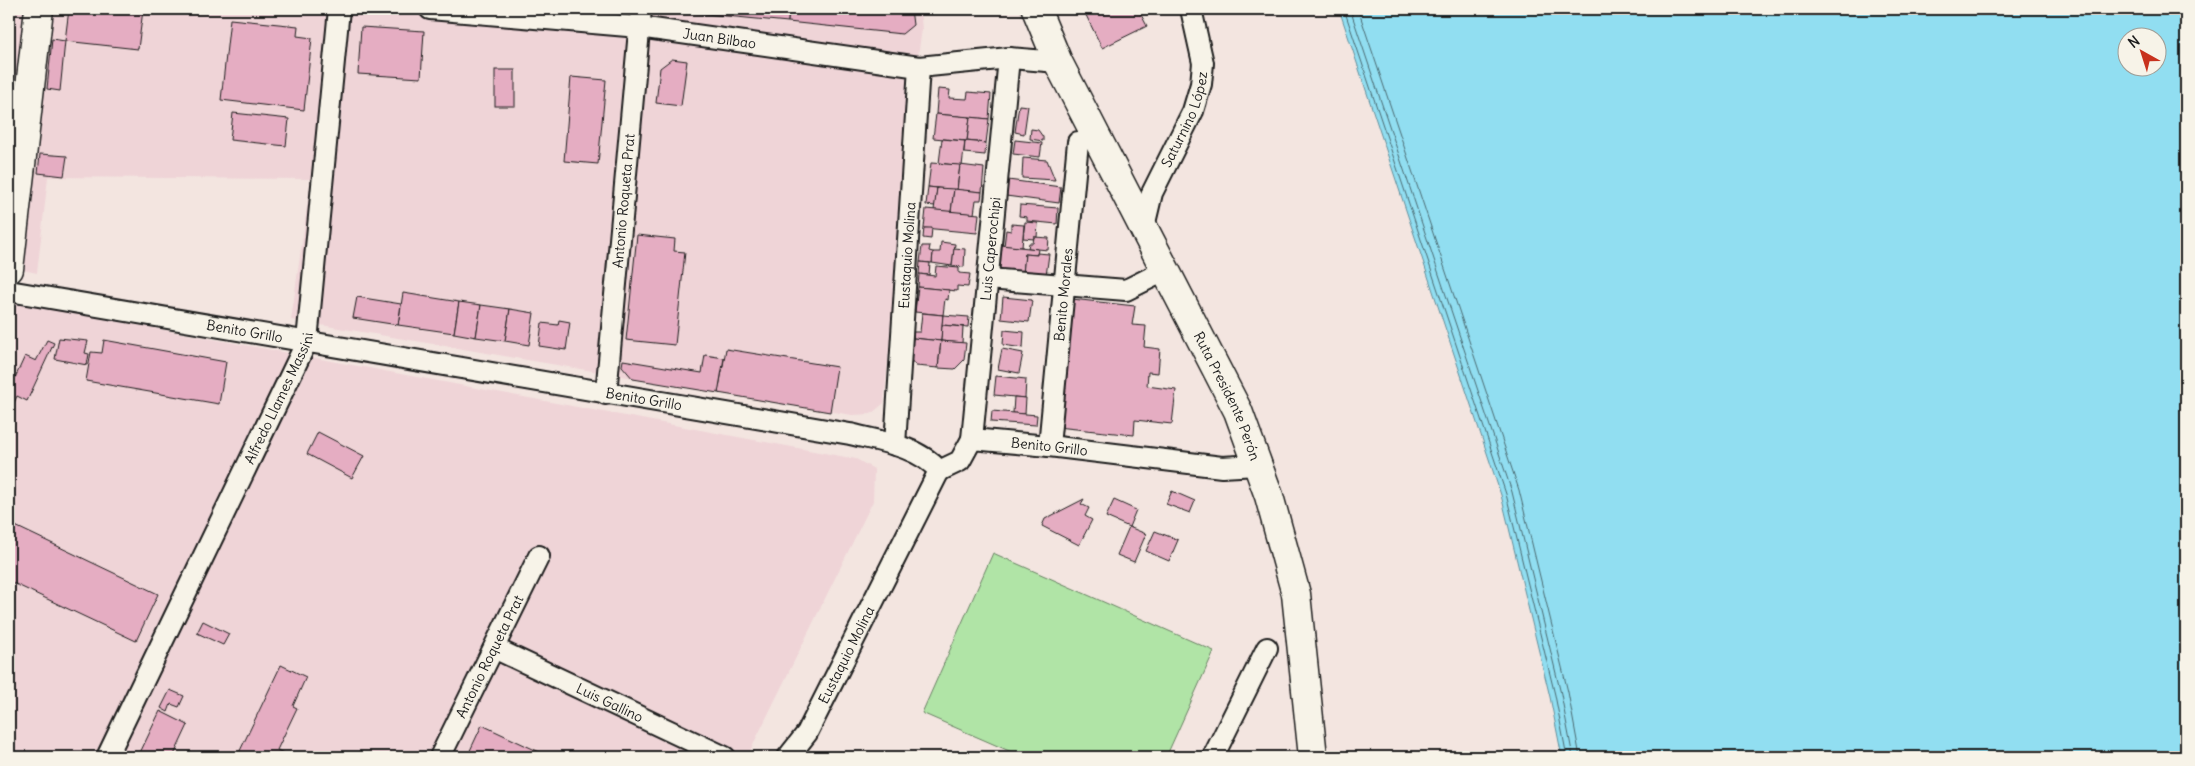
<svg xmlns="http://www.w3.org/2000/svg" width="2195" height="766" viewBox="0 0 2195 766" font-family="Delius,sans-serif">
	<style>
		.built { fill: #efd4d7 }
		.green { fill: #b0e4a6; stroke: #668061 }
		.water { fill: #91def1; stroke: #62909c; fill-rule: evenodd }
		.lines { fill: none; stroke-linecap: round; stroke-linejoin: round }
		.shore { stroke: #4b6a71; stroke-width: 1 }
		.building { fill: #e5adc2; stroke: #1c1c1c }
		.street-casing { stroke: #1c1c1c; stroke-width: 24 }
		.secondary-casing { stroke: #1c1c1c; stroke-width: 31 }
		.street { stroke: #f7f3e8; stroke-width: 20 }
		.secondary { stroke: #f7f3e8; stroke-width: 28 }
		.labels { text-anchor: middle; stroke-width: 4; stroke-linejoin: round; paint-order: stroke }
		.street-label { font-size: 14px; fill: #1c1c1c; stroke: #f7f3e8 }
	</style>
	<rect width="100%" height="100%" fill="#f3e5e0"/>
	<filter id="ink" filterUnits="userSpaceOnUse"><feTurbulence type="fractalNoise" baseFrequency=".02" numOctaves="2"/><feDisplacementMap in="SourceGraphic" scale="10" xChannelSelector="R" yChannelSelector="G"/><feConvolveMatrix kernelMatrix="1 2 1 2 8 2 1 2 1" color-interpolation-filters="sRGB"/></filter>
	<g filter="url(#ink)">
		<!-- built -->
		<g class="built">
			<path d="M9,9H920L922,29L913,90L884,403L871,414L852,415L291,320L311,179L48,177L37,273L9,267Z"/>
			<path d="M9,301L856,459L874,469L873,501L747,757H9Z"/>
		</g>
		<!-- green -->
		<path class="green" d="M993,553L1214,651L1166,757H1023L922,713Z"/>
		<!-- water -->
		<path class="water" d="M1339,9H2186V757H1562L1550,697L1501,495ZM2128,38H2158V68H2128Z"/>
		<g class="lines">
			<!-- shore -->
			<g class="shore">
				<path d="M1344,9L1506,494L1555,695L1567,757"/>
				<path d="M1350,9L1512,492L1561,694L1573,757"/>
				<path d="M1358,9L1519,490L1568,692L1580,757"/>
			</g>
		</g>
		<!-- building -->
		<g class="building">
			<path d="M69,9L143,10L138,49L65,41Z"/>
			<path d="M672,9H695V13L674,11Z"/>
			<path d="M695,9H789L788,22L695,13Z"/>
			<path d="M789,9H911L913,25L902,34L788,22Z"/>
			<path d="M1083,9H1138L1147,26L1102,48Z"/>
			<path d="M230,19L298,26L297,36L312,38L304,110L221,100Z"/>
			<path d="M361,27L424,31L421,78L358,74Z"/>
			<path d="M52,39L65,41L60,91L47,89Z"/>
			<path d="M672,59L687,61L681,106L656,103L660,68Z"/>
			<rect x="495" y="70" width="20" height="36"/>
			<path d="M571,77L606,80L598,164L564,161Z"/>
			<path d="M938,89L950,90L949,98L967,99L968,92L991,94L989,119L936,114Z"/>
			<path d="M1019,105L1028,106L1024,134L1015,132Z"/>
			<path d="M233,113L289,119L286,146L230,140Z"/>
			<path d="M936,114L970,117L967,141L933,138Z"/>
			<path d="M970,117L989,119L986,143L967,141Z"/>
			<path d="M1031,129L1038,130L1043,137V141L1030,139Z"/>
			<path d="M942,139L965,141L962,166L939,163Z"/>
			<path d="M1015,140L1042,143L1040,157L1013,154Z"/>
			<path d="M965,141L986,143L985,155L964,153Z"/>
			<path d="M40,154L67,156L64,176L38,173Z"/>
			<path d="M1023,158L1047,160L1055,180L1022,178Z"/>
			<path d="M931,163L960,165L957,190L928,187Z"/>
			<path d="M960,165L984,168L982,192L957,190Z"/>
			<path d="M1008,180L1061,187L1059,203L1006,196Z"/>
			<path d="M928,187L937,188L935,206L926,205Z"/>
			<path d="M937,188L954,189L951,212L934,210Z"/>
			<path d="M954,189L982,192L981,200H976L974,214L951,212Z"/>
			<path d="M1020,205L1058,208L1057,224L1027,221V217L1019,216Z"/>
			<path d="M926,209L979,214L977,233L924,228Z"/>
			<path d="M1025,222L1038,223L1037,237H1034V239L1023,238Z"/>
			<path d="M1011,224L1024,225L1022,247L1004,246L1006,230L1011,231Z"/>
			<path d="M924,228H932L931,239L923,238Z"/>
			<path d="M637,235L675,239L674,251L685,252L675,345L626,340Z"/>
			<path d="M1034,237L1049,238L1048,250L1028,248L1029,243H1033Z"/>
			<path d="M941,242L955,244L952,266L932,263L933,252H940Z"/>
			<path d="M1001,245L1038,249L1037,255L1025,254L1023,274L998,271Z"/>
			<path d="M922,246H930L929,251L933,252L932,263L920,262Z"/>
			<path d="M954,248L965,249L964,267L952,266Z"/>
			<path d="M1037,253L1049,254L1046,276L1023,274L1025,254L1037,255Z"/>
			<path d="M920,262L930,263L929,275L919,274Z"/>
			<path d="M936,266L959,268V273L970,274L968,287L957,286V291L918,287L919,274L935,276Z"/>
			<path d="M918,287L949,290L948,300L945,299L943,315L915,312Z"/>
			<path d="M403,293L459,302L454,333L398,325Z"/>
			<path d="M357,297L401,304L398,325L353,318Z"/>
			<path d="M1003,297L1032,300L1029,322L1001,319Z"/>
			<path d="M1072,299L1135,306L1132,325L1146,326L1144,347L1160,349L1158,373L1148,372L1147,386L1176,390L1172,424L1135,420L1134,435L1057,427Z"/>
			<path d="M459,302L481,305L476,337L454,333Z"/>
			<path d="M481,305L510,309L505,341L476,337Z"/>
			<path d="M510,309L534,313L529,345L505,341Z"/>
			<path d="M922,313L943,315L941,341L913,338V332H920Z"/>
			<path d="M943,315L969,317L968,327L942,325Z"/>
			<path d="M559,320L570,322L566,350L539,346L542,323L558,325Z"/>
			<path d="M942,325L963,327L962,343L941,341Z"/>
			<path d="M1004,330L1024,332L1023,348L1003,345Z"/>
			<path d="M59,338L88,341L85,353L89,354L87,365L55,359Z"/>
			<path d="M913,338L941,341L938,368L916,366L910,359Z"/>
			<path d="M47,340L54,343L27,401L17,396L13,405L9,403V391L25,356L36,361Z"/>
			<path d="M104,340L226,362L219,404L86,381L91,352L102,353Z"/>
			<path d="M941,341L966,343L964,360L955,369L938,368Z"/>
			<path d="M726,349L837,367L830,412L718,393Z"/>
			<path d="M1002,349L1023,353L1019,373L998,369Z"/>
			<path d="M705,355L724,358L718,393L633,379L622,366L623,360L702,373Z"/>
			<path d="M996,376L1026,379L1025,398L994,395Z"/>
			<path d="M1014,397L1026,398L1025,414L1013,413Z"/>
			<path d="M992,411L1037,415L1036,425L991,422Z"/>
			<path d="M318,432L364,456L352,478L307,454Z"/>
			<path d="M1172,491L1195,501L1190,513L1166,504Z"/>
			<path d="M1084,499L1081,504L1089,508L1085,516L1092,520L1079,545L1042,526L1045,519Z"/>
			<path d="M1114,500L1136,510L1129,527L1106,517Z"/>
			<path d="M9,523L158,594L136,641L9,581Z"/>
			<path d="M1129,527L1146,534L1134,562L1117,555Z"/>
			<path d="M1155,531L1178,540L1169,561L1146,551Z"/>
			<path d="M203,621L229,634L223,645L197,633Z"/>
			<path d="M281,665L306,677L293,706L297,708L277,750L292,757H237Z"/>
			<path d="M170,690L184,696L179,707L171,704L168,712L161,708Z"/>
			<path d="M160,711L188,725L173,757H138Z"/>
			<path d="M482,725L550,757H467Z"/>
		</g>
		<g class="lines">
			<defs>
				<g id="street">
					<path id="s1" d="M430,9L639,27L919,67L1009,58L1058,62"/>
					<path id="s2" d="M1144,227L1152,193L1193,111L1201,84L1203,63L1191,9"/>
					<path d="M988,279L1126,290L1166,270"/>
					<path id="s3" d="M9,291L850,434C879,441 919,446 939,471"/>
					<path id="s4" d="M606,394L641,9"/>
					<path id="s5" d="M972,439L1009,58"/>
					<path id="s6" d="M895,445L919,67"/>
					<path id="s7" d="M1049,446L1078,142"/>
					<path id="s8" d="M939,471L960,461L972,439L1049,446L1222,467L1257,465"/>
					<path id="s9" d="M494,648L725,757"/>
					<path id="s10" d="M107,757L307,341L339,9"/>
					<path id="s11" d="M440,757L539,556"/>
					<path id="s12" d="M788,757L807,733L939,471"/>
					<path d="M1213,757L1267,648"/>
				</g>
				<g id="secondary">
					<path id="s13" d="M1036,9L1058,62L1238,411L1269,496L1296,594L1313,757"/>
					<path d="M9,269L39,9"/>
				</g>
			</defs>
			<!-- street casing -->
			<use href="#street" class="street-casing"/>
			<!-- secondary casing -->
			<use href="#secondary" class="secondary-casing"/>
			<!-- street -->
			<use href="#street" class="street"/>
			<!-- secondary -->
			<use href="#secondary" class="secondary"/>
		</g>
	</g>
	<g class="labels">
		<!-- street labels -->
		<g class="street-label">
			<text dy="5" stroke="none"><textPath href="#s1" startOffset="291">Juan Bilbao</textPath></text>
			<text dy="5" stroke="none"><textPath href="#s2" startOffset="116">Saturnino López</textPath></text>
			<text dy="5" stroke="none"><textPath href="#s4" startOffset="194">Antonio Roqueta Prat</textPath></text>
			<text dy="5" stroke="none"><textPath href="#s5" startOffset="191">Luis Caperochipi</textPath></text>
			<text dy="5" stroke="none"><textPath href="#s6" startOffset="190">Eustaquio Molina</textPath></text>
			<text dy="5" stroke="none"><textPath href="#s7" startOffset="152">Benito Morales</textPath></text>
			<text dy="5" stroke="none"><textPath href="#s3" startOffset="239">Benito Grillo</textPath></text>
			<text dy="5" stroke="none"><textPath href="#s13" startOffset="432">Ruta Presidente Perón</textPath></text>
			<text dy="5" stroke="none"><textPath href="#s10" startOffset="398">Alfredo Llames Massini</textPath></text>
			<text dy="5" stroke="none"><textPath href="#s3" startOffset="644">Benito Grillo</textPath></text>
			<text dy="5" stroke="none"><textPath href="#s8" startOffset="126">Benito Grillo</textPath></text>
			<text dy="5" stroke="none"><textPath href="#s12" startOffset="118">Eustaquio Molina</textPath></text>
			<text dy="5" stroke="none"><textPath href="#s11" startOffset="112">Antonio Roqueta Prat</textPath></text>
			<text dy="5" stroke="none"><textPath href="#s9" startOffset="128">Luis Gallino</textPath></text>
		</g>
	</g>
	<!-- margin -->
	<rect width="2195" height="766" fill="none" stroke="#f7f3e8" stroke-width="30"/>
	<rect x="15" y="15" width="2165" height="736" fill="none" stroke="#1c1c1c" stroke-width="2" filter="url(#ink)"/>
	<!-- north arrow -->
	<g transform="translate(2142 52) rotate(321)"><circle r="24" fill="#f7f3e8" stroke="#9f9d96"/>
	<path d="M0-4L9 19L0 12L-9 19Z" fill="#c8321e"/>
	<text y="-8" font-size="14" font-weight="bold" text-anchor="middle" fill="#1c1c1c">N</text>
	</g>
</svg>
